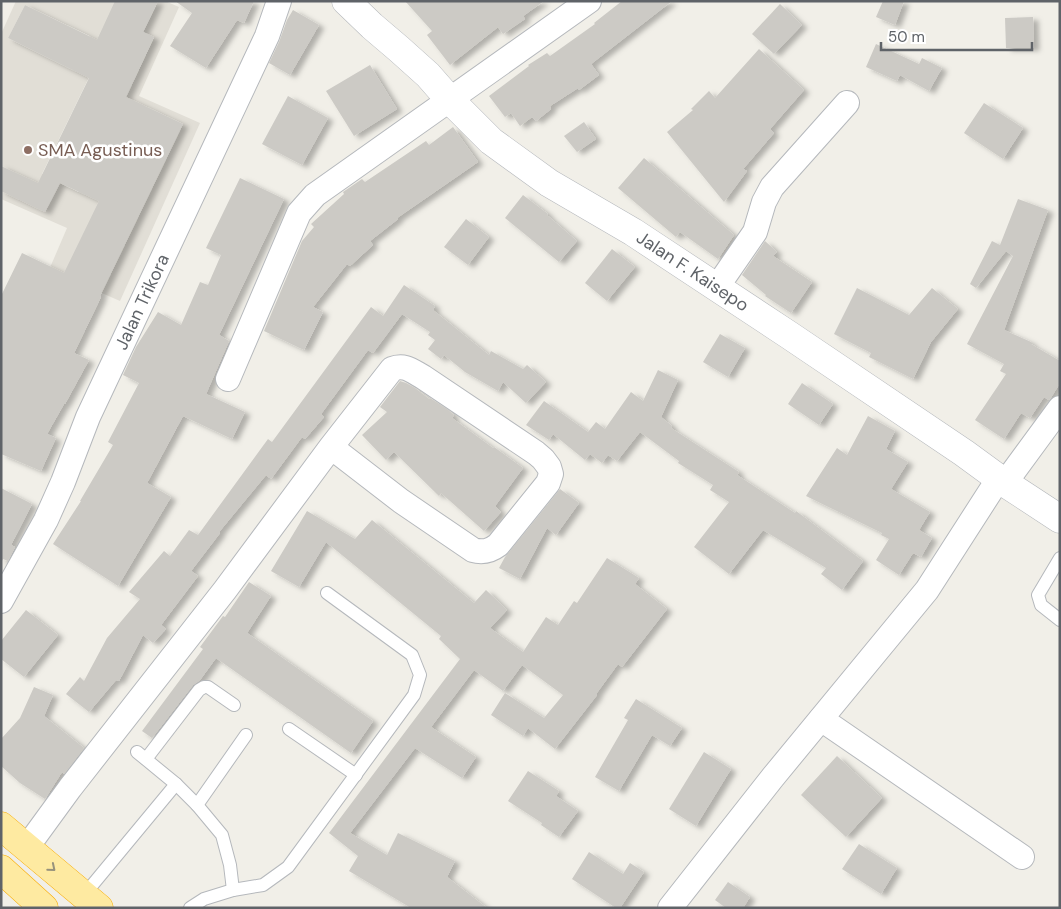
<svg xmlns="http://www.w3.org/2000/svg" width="1061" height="909" viewBox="0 0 1061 909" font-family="'DM Sans',sans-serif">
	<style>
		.education { fill: #e1ded6; fill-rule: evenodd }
		.building { fill: #cccac5; filter: url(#shadow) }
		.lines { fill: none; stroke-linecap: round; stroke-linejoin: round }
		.service-casing { stroke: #b5b8bc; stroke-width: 14 }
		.minor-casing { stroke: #b5b8bc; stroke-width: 26 }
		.tertiary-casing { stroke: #b5b8bc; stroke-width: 29 }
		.trunk-casing { stroke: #f9ab00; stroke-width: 29 }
		.service { stroke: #fff; stroke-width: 12 }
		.minor { stroke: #fff; stroke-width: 24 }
		.tertiary { stroke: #fff; stroke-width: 28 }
		.trunk { stroke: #feeaa1; stroke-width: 28 }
		.oneway { stroke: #97927c }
		.education-dot { fill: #8d6e63; stroke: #fff; stroke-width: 2 }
		.labels { text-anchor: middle; stroke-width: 5; stroke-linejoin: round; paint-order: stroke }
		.education-label { font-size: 18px; fill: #785e54; stroke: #fff; text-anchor: start }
		.street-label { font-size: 18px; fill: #5f6368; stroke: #fff }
	</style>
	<defs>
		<filter id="shadow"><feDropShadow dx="5.5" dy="3" stdDeviation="2.5" flood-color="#0004"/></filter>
	</defs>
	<rect width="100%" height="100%" fill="#f1efe8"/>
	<!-- education -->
	<path class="education" d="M16,1H115L134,80L154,38L143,32L156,6L146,1H165L179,7L139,96L200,123L120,301L49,270L67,228L1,199V191L55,192L1,166V34ZM25,5L90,36L73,70L8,38ZM95,65L126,144L145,106L183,124L78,192L42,174Z"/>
	<!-- building -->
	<g class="building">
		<path d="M115,1H158L143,32L154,37L126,97L183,124L100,296L101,297L74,353L89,360L65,404H64L47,434L56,438L41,471L1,454V296L22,253L64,273L99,201L60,183L45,212L1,191V166L38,183L89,78L8,38L25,5L97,40Z"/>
		<path d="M175,1H254L244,23L237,20L206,68L170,46L192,13Z"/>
		<path d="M405,1H544L523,16L525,19L503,34L498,27L450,65L427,35L432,31Z"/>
		<path d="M622,1H672L591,64L599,75L579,90L578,88L550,106L551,109L536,121L532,117L520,126L511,113L505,117L489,96L529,66L528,65L547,53L550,56L595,24L594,23Z"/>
		<path d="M883,1H904L895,25L876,17Z"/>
		<path d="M780,4L802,25L774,54L752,34Z"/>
		<path d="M293,10L319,25L290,75L269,63L279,42L287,20Z"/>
		<path d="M1033,17L1034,48H1006L1005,18Z"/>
		<path d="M876,44L919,64L922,58L942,68L929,91L900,75L897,81L866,67Z"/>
		<path d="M759,49L804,90L770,129L774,133L743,169L747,171L724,202L667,132L693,110L691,109L709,91L715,98Z"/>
		<path d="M370,65L397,109L354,136L326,91Z"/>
		<path d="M288,96L328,118L302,165L262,144Z"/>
		<path d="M984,103L1023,128L1003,159L964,133Z"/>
		<path d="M584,122L596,139L577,152L564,136Z"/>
		<path d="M453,127L478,162L397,218L398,219L370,241L373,245L350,266L347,264L313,307L323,312L304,350L264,331L302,241L314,227L311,224L344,194L343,192L362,179L365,182L426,141L429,145Z"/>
		<path d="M644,158L734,235L718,259L680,232L676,237L618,188Z"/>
		<path d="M240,178L284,199L219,335L229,341L206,394L245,412L232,439L183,416L147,483L171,497L118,586L53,544L81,501H80L113,445L108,442L139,383L123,375L136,347L158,312L181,325L200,282L208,285L221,255L206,248Z"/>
		<path d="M523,195L548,214L547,215L577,241L559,262L505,218Z"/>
		<path d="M1018,199L1048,210L1004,330L1031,342V344L1060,361V383L1050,399L1049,400L1044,397L1030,418L1021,413L1004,439L975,420L1006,374L1000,371L1004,364L967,344L1013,256L1006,251L976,288L970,284L992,241L1000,245Z"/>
		<path d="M466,219L489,237L468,265L444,247Z"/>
		<path d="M765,241L777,252L773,256L812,282L791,313L765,296L766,295L742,275Z"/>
		<path d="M612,249L635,267L607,301L585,283Z"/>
		<path d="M404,285L435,306L433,310L489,355L491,351L523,369L527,365L546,382L526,403L503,382L498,391L465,372L444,355L441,359L428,349L435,340L428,335L430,332L402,314L373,353L368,350L321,414L324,417L305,439L302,437L271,479L266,475L219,532L220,533L191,571L198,576L161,625L166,629L153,643L143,635L119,681L116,680L89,712L66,694L80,677L84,681L107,638L140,599L129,592L164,551L170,556L189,530L198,535L268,439L272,442L371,307L383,316Z"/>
		<path d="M857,288L909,315L932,288L958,309L931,342L913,379L869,357L871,353L834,334Z"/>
		<path d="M720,334L745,348L728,377L703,362Z"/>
		<path d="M658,370L678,380L661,417L672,426L671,428L739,472L737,475L795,513L796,511L863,561L842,590L821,574L826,568L763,530L729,574L694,547L729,502L710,490L713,485L678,463L679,461L640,432L617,461L608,455L602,463L590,454L585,460L553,434L549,440L526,425L544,401L588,432L596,422L605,429L631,392L643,401Z"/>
		<path d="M400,381L406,383L415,388L429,399L430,398L447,409L454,415L452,418L493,448L494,447L523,468L495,506L501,512L484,531L441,493L439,496L394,452L386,460L362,435L387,412L380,407Z"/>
		<path d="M802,383L833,404L819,425L788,404Z"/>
		<path d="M868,416L895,431L886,449L908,462L891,489L930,512L919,530L932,538L921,557L913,553L899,575L876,560L889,539L881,535L882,533L806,496L837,448L847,455Z"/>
		<path d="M1,488L32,504L11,545L15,547L8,561L3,559L1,563Z"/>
		<path d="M560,489L579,503L556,535L547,528L520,579L499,568L505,557Z"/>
		<path d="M307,511L355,539L372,520L474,603L486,590L507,610L490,628L523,652L546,617L558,625L574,601L577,603L607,558L639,578L635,584L667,609L622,667L618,664L596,694L597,695L555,749L528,728L523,736L491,715L505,693L544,718L563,695L522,665L503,691L474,670L431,727L476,757L462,778L415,748L350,833L387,855L398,833L455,861L447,877L487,908H411L349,871L358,856L329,833L460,659L439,639L441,636L326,542L299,587L271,571Z"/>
		<path d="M249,582L271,596L247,633L373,721L351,753L216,658L200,680L193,685L152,738L142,731L203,649L200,647L223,616L225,617Z"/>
		<path d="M26,610L58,635L24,677L1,659V641Z"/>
		<path d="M34,687L53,695L44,716L84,748L64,774L62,772L45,799L20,783L1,766V739L20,718Z"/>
		<path d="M636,699L682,728L670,746L652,735L619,791L595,777L628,720L624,718Z"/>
		<path d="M704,752L731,769L696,826L669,809Z"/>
		<path d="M837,756L882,798L846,837L801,795Z"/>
		<path d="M528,771L559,791L556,796L578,811L559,837L541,825L542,823L508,801Z"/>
		<path d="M859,844L897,868L881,894L842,869Z"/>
		<path d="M589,852L623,874L630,863L644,872L620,908H616L572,879Z"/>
		<path d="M728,882L750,897L743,908H726L715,900Z"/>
	</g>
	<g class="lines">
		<defs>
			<g id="service">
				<path d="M1060,558L1038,595L1041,605L1060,620"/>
				<path d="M289,729L356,775"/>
				<path d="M137,752L176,784L197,805L222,835L230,865L233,890"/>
				<path d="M146,759L199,690L204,687H208L234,705"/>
				<path d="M197,805L246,735"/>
				<path d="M84,895L176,784"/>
				<path d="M190,908L204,899L233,890L263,885L288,867L414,695L420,675L412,655L327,593"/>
			</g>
			<g id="minor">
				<path d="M717,287L755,232L764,202L772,187L847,103"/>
				<path d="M228,379L299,213L315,195L589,1"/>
				<path d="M1005,483L1060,408"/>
				<path id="s1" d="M1,601L46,520L63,482L88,417L267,36L279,1"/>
				<path d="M821,719L1022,857"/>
				<path d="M27,847L70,788L225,590L331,447L392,369C405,364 412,371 423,377L536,453L543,459L549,467L551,474L548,483L498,545C490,551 483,553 473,550L401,501L331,447"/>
				<path d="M670,908L773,777L927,590L999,478"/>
			</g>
			<g id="tertiary">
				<path id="s2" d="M346,1L372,26L399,49L428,75L449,99L491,141L549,183L633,232L789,335L964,453L1005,483L1060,519"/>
			</g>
			<g id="trunk">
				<path d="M1,826L99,908"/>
				<path d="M1,869L44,908"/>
			</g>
		</defs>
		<!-- service casing -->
		<use href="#service" class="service-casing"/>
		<!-- minor casing -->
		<use href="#minor" class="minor-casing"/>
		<!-- tertiary casing -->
		<use href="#tertiary" class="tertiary-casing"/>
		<!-- trunk casing -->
		<use href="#trunk" class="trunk-casing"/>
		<!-- service -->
		<use href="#service" class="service"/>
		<!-- minor -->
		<use href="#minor" class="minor"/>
		<!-- tertiary -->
		<use href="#tertiary" class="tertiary"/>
		<!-- trunk -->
		<use href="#trunk" class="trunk"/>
	</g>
	<!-- one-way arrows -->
	<defs><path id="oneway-chevron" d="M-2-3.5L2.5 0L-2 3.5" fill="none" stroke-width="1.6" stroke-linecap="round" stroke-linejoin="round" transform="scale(1.25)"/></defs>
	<use class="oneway" href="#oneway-chevron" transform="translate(52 868) rotate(40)"/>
	<!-- markers -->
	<circle class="education-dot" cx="28" cy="150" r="5"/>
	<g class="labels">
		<!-- education labels -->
		<g class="education-label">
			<text x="38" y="156">SMA Agustinus</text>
		</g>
		<!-- street labels -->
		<g class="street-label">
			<text dy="6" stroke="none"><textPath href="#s2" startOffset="442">Jalan F. Kaisepo</textPath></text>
			<text dy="6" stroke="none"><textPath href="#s1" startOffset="331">Jalan Trikora</textPath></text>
		</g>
	</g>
	<!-- border -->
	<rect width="1061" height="909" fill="none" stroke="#5f6368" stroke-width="5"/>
	<!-- scale -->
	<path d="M881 42v8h151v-8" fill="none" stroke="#5f6368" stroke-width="2.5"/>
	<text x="888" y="42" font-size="15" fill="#5f6368" stroke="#ffffff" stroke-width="4" paint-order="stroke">50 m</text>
</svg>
